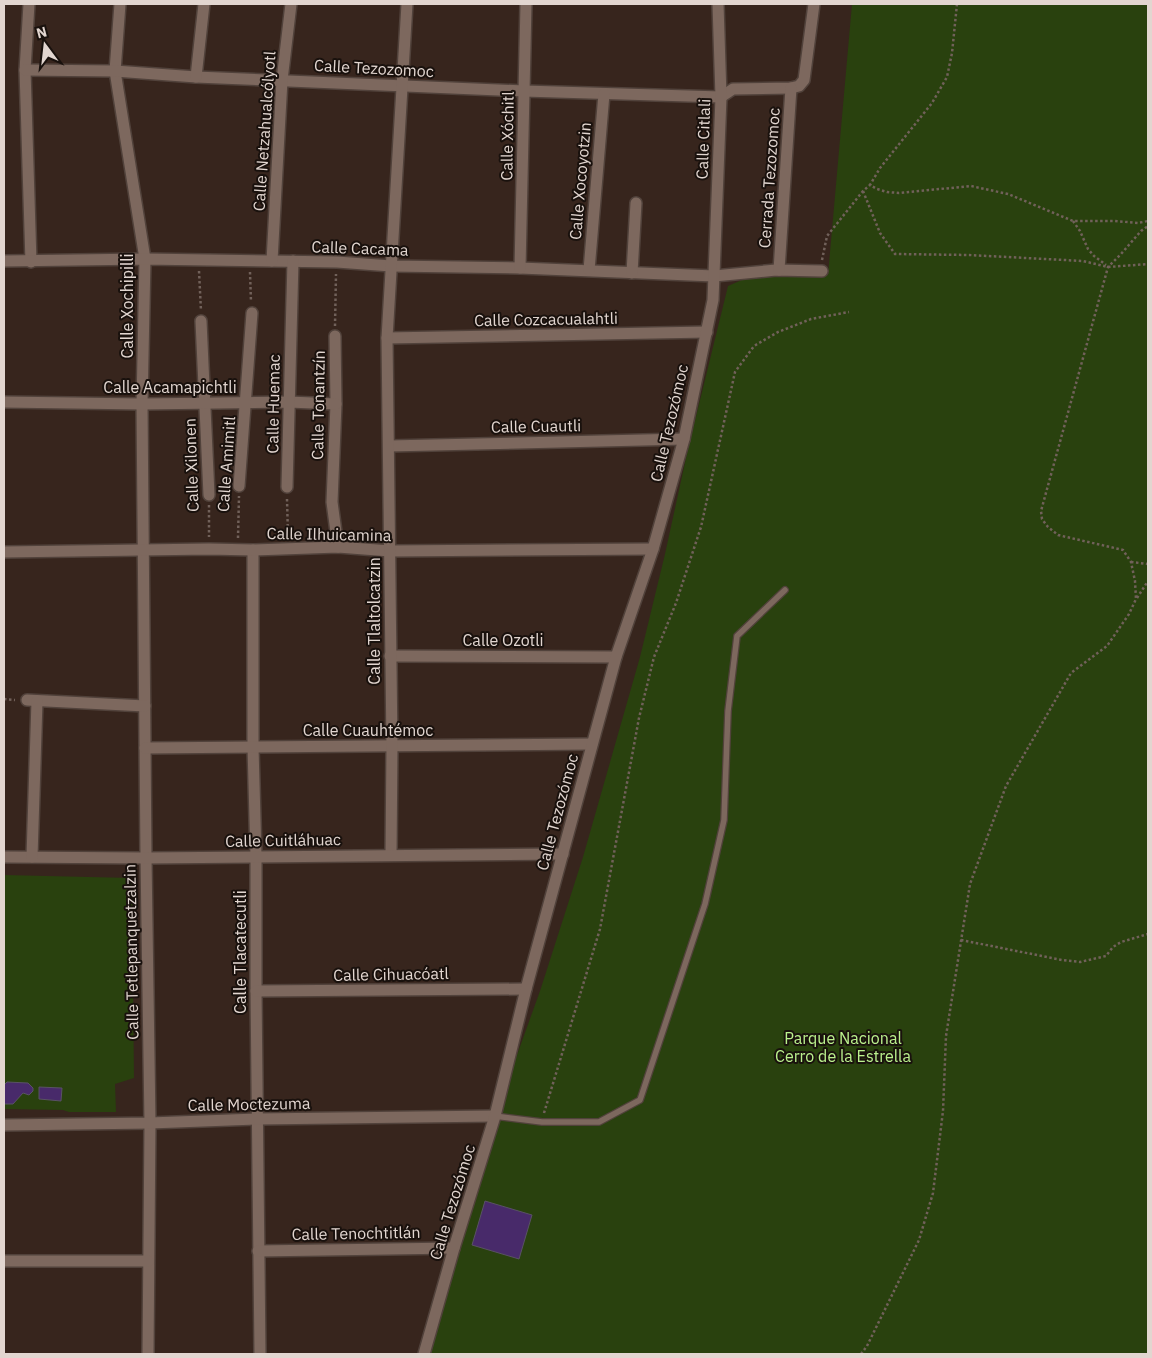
<svg xmlns="http://www.w3.org/2000/svg" width="1152" height="1358" viewBox="0 0 1152 1358" font-family="'IBM Plex Sans',sans-serif">
	<style>
		.grass { fill: #29410e }
		.building { fill: #482a6a; stroke: #595264 }
		.lines { fill: none; stroke-linecap: round; stroke-linejoin: round }
		.service-casing { stroke: #51423b; stroke-width: 8 }
		.minor-casing { stroke: #51423b; stroke-width: 14 }
		.path { stroke: #71615a; stroke-width: 2.5; stroke-dasharray: 2.5 2.5; stroke-linecap: butt }
		.service { stroke: #7d685e; stroke-width: 5.5 }
		.minor { stroke: #7d685e; stroke-width: 11 }
		.labels { text-anchor: middle; stroke-width: 4; stroke-linejoin: round; paint-order: stroke }
		.street-label { font-size: 16px; fill: #e2d6d0; stroke: #19110d }
		.park-label { font-size: 16px; fill: #bbf18d; stroke: #19110d }
	</style>
	<rect width="100%" height="100%" fill="#37251d"/>
	<!-- grass -->
	<g class="grass">
		<path d="M852,4H1148V1354H427L495,1116L540,991L583,857L640,657L665,554L688,449L728,286L751,276L828,275Z"/>
		<path d="M4,875L132,878L134,1078L115,1084L116,1112H69L63,1110L4,1109Z"/>
	</g>
	<!-- building -->
	<g class="building">
		<path d="M7,1082L28,1083L33,1088V1091L29,1095L23,1093L13,1104H4V1085Z"/>
		<path d="M39,1087L62,1088L61,1101L39,1099Z"/>
		<path d="M485,1201L532,1215L519,1259L472,1245Z"/>
	</g>
	<g class="lines">
		<defs>
			<path id="service" d="M495,1116L542,1122H599L640,1100L705,904L724,820L728,711L737,636L785,590"/>
			<g id="minor">
				<path d="M29,4L25,70L31,262"/>
				<path d="M120,4L115,71L145,259L142,404L146,858L150,1123L148,1354"/>
				<path d="M25,70L115,71L196,77L524,91L721,97L733,89L791,88L799,86L804,80L814,4"/>
				<path d="M196,77L204,4"/>
				<path d="M4,261L145,259L337,262L391,266L520,268L714,276L776,270L822,271"/>
				<path d="M272,261L282,80L291,4"/>
				<path d="M520,268L526,4"/>
				<path d="M589,270L604,94"/>
				<path d="M779,270L791,88"/>
				<path d="M632,273L636,203"/>
				<path d="M201,321L209,495"/>
				<path d="M335,336L336,404L332,502L338,547"/>
				<path d="M387,338L707,332"/>
				<path d="M4,402L142,404L289,402L336,404"/>
				<path d="M389,446L684,439"/>
				<path d="M239,486L252,313"/>
				<path d="M287,487L293,261"/>
				<path d="M253,550V747L256,856V991L260,1354"/>
				<path d="M4,552L209,549L253,550L338,547L390,551L653,549"/>
				<path d="M390,656L616,657"/>
				<path d="M27,700L145,706"/>
				<path d="M145,748L592,744"/>
				<path d="M391,855L392,746L387,338L407,4"/>
				<path d="M4,857L146,858L563,854"/>
				<path d="M32,857L37,701"/>
				<path d="M256,991L526,989"/>
				<path d="M4,1125L150,1123L257,1119L495,1116"/>
				<path d="M258,1251L454,1248"/>
				<path d="M4,1261H148"/>
				<path d="M424,1354L454,1248L495,1116L526,989L616,657L653,549L684,439L713,300L721,97L718,4"/>
			</g>
		</defs>
		<!-- service casing -->
		<use href="#service" class="service-casing"/>
		<!-- minor casing -->
		<use href="#minor" class="minor-casing"/>
		<!-- path -->
		<g class="path">
			<path d="M957,4L952,53L947,77L932,103L880,168L870,185L877,189L887,192L899,193L971,186L1008,194L1073,221H1115L1138,223L1148,221"/>
			<path d="M863,191L880,233L895,254L969,255L1083,261L1108,267L1148,264"/>
			<path d="M1073,221L1080,231L1088,249L1094,256L1106,265"/>
			<path d="M822,260L827,236L863,191L870,185"/>
			<path d="M199,271L201,311"/>
			<path d="M250,272L251,302"/>
			<path d="M335,326L336,274"/>
			<path d="M287,499L288,536"/>
			<path d="M209,505V537"/>
			<path d="M238,538L239,496"/>
			<path d="M1131,562L1148,564"/>
			<path d="M1137,598L1148,581"/>
			<path d="M4,699L15,700"/>
			<path d="M961,940L1062,960L1080,962L1106,956L1113,947L1121,942L1148,934"/>
			<path d="M544,1113L600,929L639,718L654,657L676,603L701,527L735,372L754,346L778,332L811,319L849,312"/>
			<path d="M861,1354L867,1346L919,1240L933,1193L943,1111L946,1036L970,884L1006,786L1071,673L1107,646L1129,614L1136,599L1135,581L1131,562L1123,550L1058,535L1048,527L1042,519L1041,511L1108,267L1121,254L1141,231L1148,226"/>
		</g>
		<!-- service -->
		<use href="#service" class="service"/>
		<!-- minor -->
		<use href="#minor" class="minor"/>
	</g>
	<g class="labels">
		<!-- street labels -->
		<g class="street-label">
			<text transform="translate(374 68) rotate(3)" y="6">Calle Tezozomoc</text>
			<text transform="translate(264 131) rotate(-86)" y="6">Calle Netzahualcólyotl</text>
			<text transform="translate(507 136) rotate(-89)" y="6">Calle Xóchitl</text>
			<text transform="translate(703 139) rotate(-88)" y="6">Calle Citlali</text>
			<text transform="translate(769 178) rotate(-86)" y="6">Cerrada Tezozomoc</text>
			<text transform="translate(580 181) rotate(-85)" y="6">Calle Xocoyotzin</text>
			<text transform="translate(360 248) rotate(2)" y="6">Calle Cacama</text>
			<text transform="translate(127 306) rotate(-90)" y="6">Calle Xochipilli</text>
			<text transform="translate(546 319) rotate(-1)" y="6">Calle Cozcacualahtli</text>
			<text x="170" y="393">Calle Acamapichtli</text>
			<text transform="translate(273 404) rotate(-89)" y="6">Calle Huemac</text>
			<text transform="translate(318 405) rotate(-89)" y="6">Calle Tonantzín</text>
			<text transform="translate(669 423) rotate(-77)" y="6">Calle Tezozómoc</text>
			<text transform="translate(536 426) rotate(-1)" y="6">Calle Cuautli</text>
			<text transform="translate(226 464) rotate(-86)" y="6">Calle Amimitl</text>
			<text transform="translate(191 465) rotate(-92)" y="6">Calle Xilonen</text>
			<text transform="translate(329 534) rotate(1)" y="6">Calle Ilhuicamina</text>
			<text transform="translate(374 621) rotate(-90)" y="6">Calle Tlaltolcatzin</text>
			<text x="503" y="646">Calle Ozotli</text>
			<text x="368" y="736">Calle Cuauhtémoc</text>
			<text transform="translate(557 812) rotate(-75)" y="6">Calle Tezozómoc</text>
			<text transform="translate(283 840) rotate(-1)" y="6">Calle Cuitláhuac</text>
			<text transform="translate(131 952) rotate(-91)" y="6">Calle Tetlepanquetzalzin</text>
			<text transform="translate(240 952) rotate(-90)" y="6">Calle Tlacatecutli</text>
			<text transform="translate(391 974) rotate(-1)" y="6">Calle Cihuacóatl</text>
			<text transform="translate(249 1104) rotate(-1)" y="6">Calle Moctezuma</text>
			<text transform="translate(452 1202) rotate(-73)" y="6">Calle Tezozómoc</text>
			<text transform="translate(356 1233) rotate(-1)" y="6">Calle Tenochtitlán</text>
		</g>
		<!-- park labels -->
		<g class="park-label">
			<text x="843" y="1044">Parque Nacional<tspan x="843" dy="18">Cerro de la Estrella</tspan></text>
		</g>
	</g>
	<!-- border -->
	<rect width="1152" height="1358" fill="none" stroke="#e2d6d0" stroke-width="10"/>
	<!-- north arrow -->
	<g transform="translate(45 45) rotate(345)" stroke="#19110d" stroke-width="4" paint-order="stroke">
	<path d="M0-4L9 19L0 12L-9 19Z" fill="#e2d6d0"/>
	<text y="-8" font-size="14" font-weight="bold" text-anchor="middle" fill="#e2d6d0">N</text>
	</g>
</svg>
